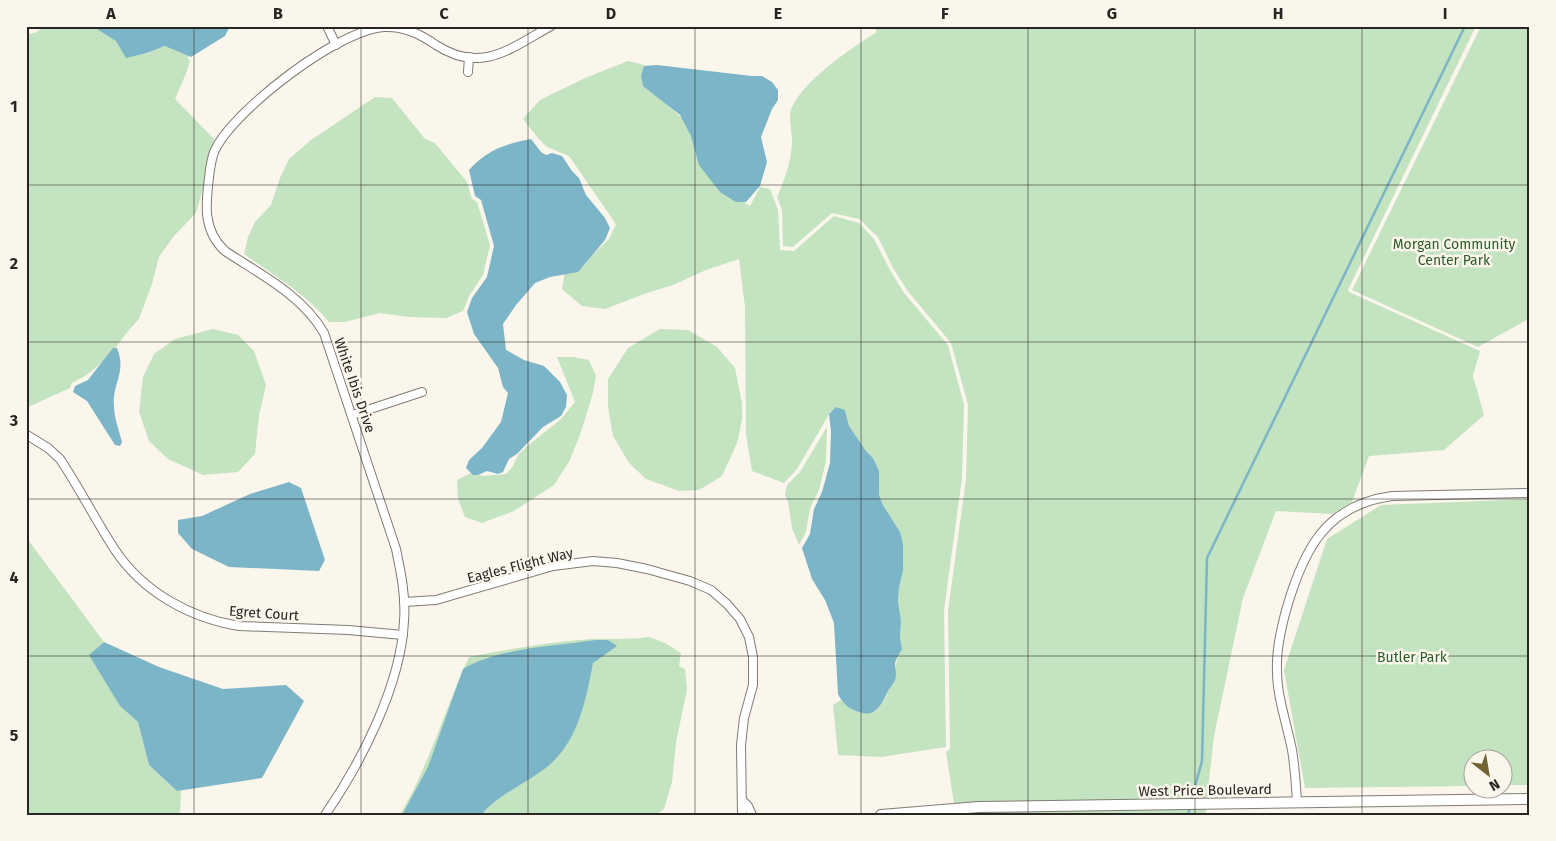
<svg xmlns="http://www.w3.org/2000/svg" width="1556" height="841" viewBox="0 0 1556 841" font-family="'Fira Sans',sans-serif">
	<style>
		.green { fill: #c4e3c0 }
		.water { fill: #7bb5c7 }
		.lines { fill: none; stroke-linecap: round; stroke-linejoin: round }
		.stream { stroke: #7bb5c7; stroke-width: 2.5 }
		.minor-casing { stroke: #807c73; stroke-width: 10 }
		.tertiary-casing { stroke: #807c73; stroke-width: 12 }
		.minor { stroke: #fff; stroke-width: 8 }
		.tertiary { stroke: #fff; stroke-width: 10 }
		.grid { fill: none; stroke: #282622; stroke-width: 1; stroke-opacity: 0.55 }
		.labels { text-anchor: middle; stroke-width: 5; stroke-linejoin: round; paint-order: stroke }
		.park-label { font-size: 14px; fill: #2c5c29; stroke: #fbf6ec }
		.street-label { font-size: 14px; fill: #282622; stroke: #fbf6ec }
		.neatline { fill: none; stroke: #282622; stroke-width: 2 }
		.grid-label { font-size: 16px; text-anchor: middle; font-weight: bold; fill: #282622 }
	</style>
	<rect width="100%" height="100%" fill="#fbf6ec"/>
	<!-- green -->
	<g class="green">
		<path d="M45,26H96L146,54L159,48L174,44L189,55L188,59L190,60L187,71L175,99L214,139L210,163L196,213L173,237L159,257L152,284L139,319L128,331L108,358L85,376L72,383L70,388L26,408V35L37,32Z"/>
		<path d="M874,26H1476L1348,290L1349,292L1480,351L1473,376L1484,415L1444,450L1369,456L1352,502L1332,514L1276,511L1243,598L1214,736L1207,799L979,802L954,804L946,752L949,750L950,748L948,611L966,479L968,405L951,343L907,290L893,268L878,237L859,219L832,213L793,247L783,246L782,210L777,197C785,179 791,162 792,142C792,133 790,124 790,115C793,87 854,46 877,32Z"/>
		<path d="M1481,26H1530V318L1478,347L1352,290Z"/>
		<path d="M628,61L644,65L645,79L664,102L686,122L734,196L750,206L760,187L770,189L778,210L780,250L794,251L834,216L859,223L874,239L890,270L904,293L948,345L964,405L962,478L944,610L946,747L881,757L838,755L833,705L841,700C850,710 863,717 876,711C893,695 891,669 902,649L900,638L901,621L898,601L899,588L903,571L900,532L883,505L879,495V471L873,458L866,451L849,426L845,410L831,411L797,469L784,483L752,471L746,435L745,307L739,259L706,270L673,285L647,293L605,309L582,306L562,289L565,270L584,263L609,239L616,224L569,156L547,147L538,138L523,119L540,100L585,78Z"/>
		<path d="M375,97L392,98L425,139L435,143L467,182L472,199L477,202L490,245L483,275L469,296L463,311L446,318L409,317L380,313L345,322H329C306,294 273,275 244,254L248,237L255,222L271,205L280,178L289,159L311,140Z"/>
		<path d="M213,329L238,335L254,351L266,385L259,415L255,454L238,472L203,475L168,459L149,441L139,412L143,377L154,354L175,339Z"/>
		<path d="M660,329L688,330L717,347L735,368L742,403V420L737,443L722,476L699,490L679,491L646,479L629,463L613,436L608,407V379L628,348Z"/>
		<path d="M557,357H573L589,360L596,376L593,393L581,432L570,460L554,485L514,511L482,523L465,517L458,499L457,480L471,473L484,476L506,474L513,466L518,455L526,447L560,420L575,402Z"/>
		<path d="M827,427L826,461L819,490L810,508L806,532L799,545L792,528L788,502L785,495L787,485L800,472Z"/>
		<path d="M1530,499V785H1504V758H1474L1473,786L1305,788L1284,670L1327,539L1381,505Z"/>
		<path d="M26,537L104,642L95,650L120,706L138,722L149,765L177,791L181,790L180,815H26Z"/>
		<path d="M649,637L665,643L681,653L679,666L685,669L687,690L676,742L672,782L664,809L656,815H400C429,765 445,709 469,657C509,649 550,642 591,639C610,638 629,640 649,637Z"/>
		<path d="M1206,809V815H937L980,812Z"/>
	</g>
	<!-- water -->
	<g class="water">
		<path d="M92,26H230L225,36L191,57L165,46L147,53L126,58L116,41Z"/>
		<path d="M657,65L752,76H762L772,82L778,90V100L772,109L761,137L767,162L760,186L746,202H736L720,192L699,165L691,136L680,115L643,86L641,76L644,66Z"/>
		<path d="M531,139L541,152L546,155L552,153L562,156L572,171L579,178L586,195L605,218L610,228L605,240L578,272L550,277L535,283L516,305L503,324L506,350L524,360L544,366L560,382L567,395L566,407L561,416L543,427L517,454L509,459L503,472L498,474L487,471L478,475H473L466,468L469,460L482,448L501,422L508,393L503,387L498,368L474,334L467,312L472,298L487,277L494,246L481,200L475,196L469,170C487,150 505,144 531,139Z"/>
		<path d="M113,348H117C127,373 112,383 114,406C114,418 119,430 122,442L120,446L115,445L87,401L73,392L75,386L88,380Z"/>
		<path d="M836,407L845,410L849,426L866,451L873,458L879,471V495L883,505L900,532L903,545V571L899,588L898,601L901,621L900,638L902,649C900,654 896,658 895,664C895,669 897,674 895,680C893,685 889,688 887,693C881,706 875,718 859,712C850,710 842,703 838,694L834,623L825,600L812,579L802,548L810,534L814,509L822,492L830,463L831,432L829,414Z"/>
		<path d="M289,482L301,488L325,560L319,571L229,567L192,549L178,533V520L202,516L250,494Z"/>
		<path d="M596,640H608L617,646L593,663C586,700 578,742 547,767C525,784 499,794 481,815H402L428,767L463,669C498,648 555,646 596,640Z"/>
		<path d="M104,642L159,667L223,689L286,685L304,701L262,778L177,791L149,765L138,722L120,706L89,655Z"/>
	</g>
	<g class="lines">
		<!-- stream -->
		<g class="stream">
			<path d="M1191,801L1202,761L1207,558L1465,26"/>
			<path d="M1188,815L1190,807"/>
		</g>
		<defs>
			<g id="minor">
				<path d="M327,26L336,45"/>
				<path d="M468,72L469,57"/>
				<path d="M352,415L422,392"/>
				<path d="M27,435L48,448L60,459C80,489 96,521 115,550C143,592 190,618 239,626L348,630L403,635"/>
				<path d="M404,602L436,600L553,566L593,561L617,563L647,569L690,581L711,590L727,604L740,619L749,637L753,657V685L744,718L741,745L742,815"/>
				<path d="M743,801L748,806L752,815"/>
				<path d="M1297,803C1296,785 1295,767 1292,750C1287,724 1277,697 1277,671C1276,649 1281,628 1287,607C1304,549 1326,505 1392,496L1530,493"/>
				<path d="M325,815C361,763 401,685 404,621C406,597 401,573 396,549L324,333C302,295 261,275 225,251C201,229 206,200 210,170C211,163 212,155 216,148C237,108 338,30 384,27C404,26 420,34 436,45C482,75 512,47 551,26"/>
			</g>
			<path id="tertiary" d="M881,815L979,807L1530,799"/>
		</defs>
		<!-- minor casing -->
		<use href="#minor" class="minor-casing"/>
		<!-- tertiary casing -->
		<use href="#tertiary" class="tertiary-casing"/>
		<!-- minor -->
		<use href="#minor" class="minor"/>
		<!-- tertiary -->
		<use href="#tertiary" class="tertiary"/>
	</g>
	<!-- grid -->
	<path class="grid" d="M194,26V815M361,26V815M528,26V815M695,26V815M861,26V815M1028,26V815M1195,26V815M1362,26V815M26,185H1530M26,342H1530M26,499H1530M26,656H1530"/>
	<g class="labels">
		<!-- park labels -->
		<g class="park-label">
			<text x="1454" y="249">Morgan Community<tspan x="1454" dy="16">Center Park</tspan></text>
			<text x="1412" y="662">Butler Park</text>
		</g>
		<!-- street labels -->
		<g class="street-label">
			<text transform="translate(355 385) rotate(71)" y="5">White Ibis Drive</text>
			<text transform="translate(520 565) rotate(-14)" y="5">Eagles Flight Way</text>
			<text transform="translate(264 613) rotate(4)" y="5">Egret Court</text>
			<text transform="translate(1205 790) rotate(-1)" y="5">West Price Boulevard</text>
		</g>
	</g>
	<!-- border -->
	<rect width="1556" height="841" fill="none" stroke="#fbf6ec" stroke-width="55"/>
	<!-- north arrow -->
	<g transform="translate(1488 774) rotate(149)"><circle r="24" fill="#fbf6ec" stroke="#a7a39b"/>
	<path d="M0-4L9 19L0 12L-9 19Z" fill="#726431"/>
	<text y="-8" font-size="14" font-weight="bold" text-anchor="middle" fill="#282622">N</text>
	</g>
	<rect x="28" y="28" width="1500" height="786" class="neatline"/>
	<g class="grid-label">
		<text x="111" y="19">A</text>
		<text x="278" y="19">B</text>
		<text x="444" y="19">C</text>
		<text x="611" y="19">D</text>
		<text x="778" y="19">E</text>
		<text x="945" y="19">F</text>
		<text x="1112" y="19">G</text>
		<text x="1278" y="19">H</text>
		<text x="1445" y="19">I</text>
		<text x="14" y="112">1</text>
		<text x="14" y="269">2</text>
		<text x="14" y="426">3</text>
		<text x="14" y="583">4</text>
		<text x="14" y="741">5</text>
	</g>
</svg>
